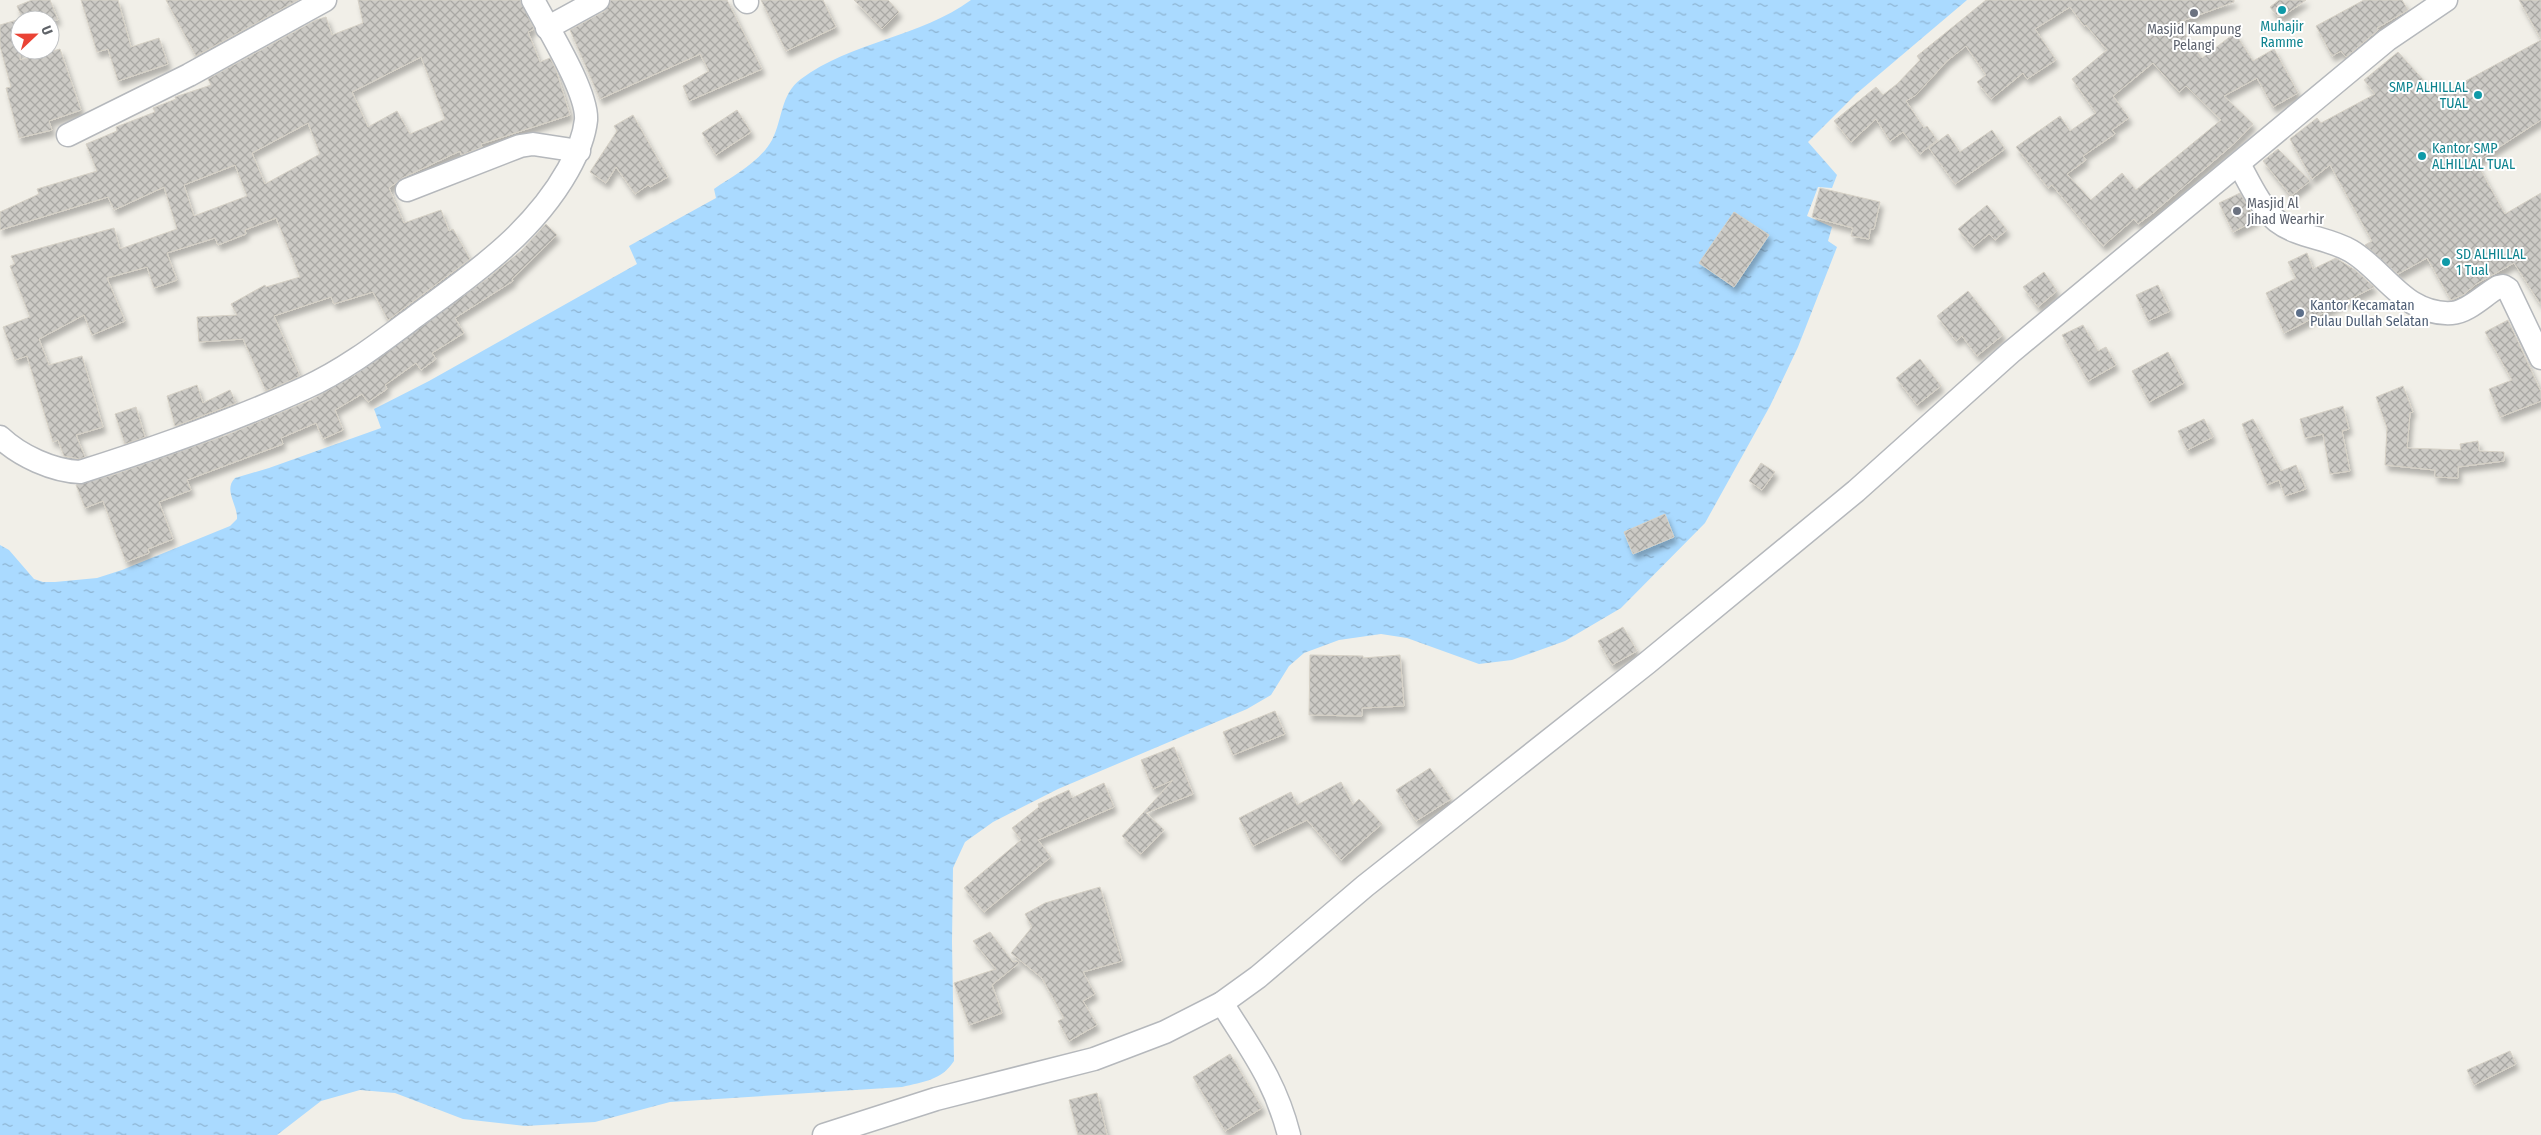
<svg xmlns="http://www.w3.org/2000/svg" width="2541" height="1135" viewBox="0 0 2541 1135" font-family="'Fira Sans Condensed',sans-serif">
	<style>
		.water { fill: url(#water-ripples) }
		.building { fill: url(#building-cross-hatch); stroke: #d6d1c6; fill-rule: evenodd; filter: url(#shadow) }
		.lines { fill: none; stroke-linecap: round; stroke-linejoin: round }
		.minor-casing { stroke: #b5b8bc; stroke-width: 25 }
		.minor { stroke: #fff; stroke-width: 22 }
		.culture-dot { fill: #0f9aa8; stroke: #fff; stroke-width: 2 }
		.worship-dot { fill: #6b7280; stroke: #fff; stroke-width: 2 }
		.service-dot { fill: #5c6f8a; stroke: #fff; stroke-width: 2 }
		.labels { text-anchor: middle; stroke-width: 4; stroke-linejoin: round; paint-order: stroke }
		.culture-label { font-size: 14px; fill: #0d838f; stroke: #fff; text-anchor: start }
		.worship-label { font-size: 14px; fill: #5b616d; stroke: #fff }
		.service-label { font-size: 14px; fill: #4e5e75; stroke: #fff; text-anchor: start }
	</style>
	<defs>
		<pattern id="water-ripples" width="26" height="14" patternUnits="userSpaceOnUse" patternTransform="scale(1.25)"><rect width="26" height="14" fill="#aadaff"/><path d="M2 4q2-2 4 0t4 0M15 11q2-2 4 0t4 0" fill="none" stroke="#8eb4d2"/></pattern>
		<pattern id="building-cross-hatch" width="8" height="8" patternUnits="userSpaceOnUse" patternTransform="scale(1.25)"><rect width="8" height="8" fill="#cccac5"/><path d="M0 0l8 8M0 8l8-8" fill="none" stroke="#a9a8a4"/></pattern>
		<filter id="shadow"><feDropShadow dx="3" dy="5.5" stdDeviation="2.5" flood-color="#0004"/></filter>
	</defs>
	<rect width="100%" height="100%" fill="#f1efe8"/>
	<!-- water -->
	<path class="water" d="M971,0H1967L1856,94L1808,142L1837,175L1832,188L1818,187L1807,216L1832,227L1828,241L1837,247L1798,347L1770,406L1705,523L1621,608L1565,641L1512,660L1479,664L1407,638L1381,634L1339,640L1304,653L1289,666L1271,695L1247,709L1058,789L993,822L965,842L953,868L952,942L954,1061C942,1080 923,1082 902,1087L670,1102L595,1122L525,1126L463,1119L395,1093L360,1090L321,1101L277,1135H0V545L9,550L34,579L43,582H55L97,578L122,570L230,526L237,519C238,505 223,490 235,478L269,468L381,428L374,409L429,381L637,264L629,246L716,198L714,189C733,176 760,162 772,140C783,119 780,95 801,79C850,42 921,37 971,0Z"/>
	<!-- building -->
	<g class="building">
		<path d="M32,0H50L58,20H23L17,6Z"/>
		<path d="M81,0H118L131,47L159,38L168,64L118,81L108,49L97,52Z"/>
		<path d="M166,0H298L196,56Z"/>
		<path d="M358,0H520L534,29L528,32L540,62L550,58L556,70L570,115L481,144L482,147L461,155L460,151L402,178L389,188L404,223L441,210L449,231L453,229L470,259L388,320L373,292L334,304L331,297L274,316L300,376L266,391L243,339L199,342L197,317L237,315L231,304L265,285L266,287L300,277L276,218L245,230L246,234L218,245L215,238L167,253L177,280L154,288L147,267L107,278L125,321L92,335L84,315L39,339L49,365L82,356L103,427L76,435L85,457L79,459L64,456L58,440L53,442L27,356L15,360L3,327L30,317L10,266L15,264L11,256L114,228L120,249L177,229L164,187L114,210L108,197L0,230V212L39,194L37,189L97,171L86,144L117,131L116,127L155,112L153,108L176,99L175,97L211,85L208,79L316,20L326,17L332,35L363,23ZM421,57L445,119L410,134L397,111L368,127L352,92ZM308,123L320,154L265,184L252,153ZM235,165L247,196L194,216L184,185Z"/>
		<path d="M611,0H727L762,69L689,101L683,86L709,71L700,54L600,99L570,30L605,11Z"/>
		<path d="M761,0H823L836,27L786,51Z"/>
		<path d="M854,0H888L899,12L882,29Z"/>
		<path d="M1986,0H2234V2L2177,23L2202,58L2235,33L2253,61L2274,49L2298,93L2273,107L2257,78L2224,96L2253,124L2236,142L2153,213L2138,224L2134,219L2103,246L2052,185L2048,188L2016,147L2060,116L2070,131L2096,113L2072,79L2107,50L2086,25L2084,26L2070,7L2035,29L2056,60L2027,79L2023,73L1991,99L1977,82L1986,75L1966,46L1947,61L1916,95L1906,101L1924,128L1927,126L1937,140L1920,154L1903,132L1890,141L1876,119L1851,142L1834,121L1876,87L1883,95L1897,84L1920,60L1917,56ZM2153,63L2179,92L2186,86L2221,120L2136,190L2122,173L2091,200L2067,174L2086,160L2083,156L2115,134L2112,130L2129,118L2113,96Z"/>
		<path d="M2279,0H2306L2283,16H2277L2270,7Z"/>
		<path d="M2364,0H2402L2408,10L2377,28L2378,30L2346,57L2341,51L2332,56L2316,26Z"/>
		<path d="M2519,0H2541V39Z"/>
		<path d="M20,19V60L60,49L81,110L49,121L52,130L19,138L6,88L11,87L0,46V25Z"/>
		<path d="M2541,40V120L2476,162L2505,214L2541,193V305L2514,263L2476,284L2463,295L2451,300L2427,258L2398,274L2365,245L2372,241L2330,165L2312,179L2290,139L2317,118L2321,123L2375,94L2364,80L2398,52L2438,96Z"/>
		<path d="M737,110L751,132L716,155L702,133Z"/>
		<path d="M633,115L668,177L650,187L648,185L635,194L616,167L606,183L590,172L617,131L614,126Z"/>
		<path d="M1992,130L2005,149L1955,184L1929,148L1948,134L1960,152Z"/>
		<path d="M2278,149L2310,181L2291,196L2263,161Z"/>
		<path d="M1820,188L1880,202L1874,229H1870L1869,239L1851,236L1853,228L1812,217Z"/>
		<path d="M2240,193L2256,220L2233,232L2219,203Z"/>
		<path d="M1987,205L2007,230L1995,240L1989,234L1973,247L1958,229Z"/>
		<path d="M1734,212L1769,235L1734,287L1699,263Z"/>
		<path d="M546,224L557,235L512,279L513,281L455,318L464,333L432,353L436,359L421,370L416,363L385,385L387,389L368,402L362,394L335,410L343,430L323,439L316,423L281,438L283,444L187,480L191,490L159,502L173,539L148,549L149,553L126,562L103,501L85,508L76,485L113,475L227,435L311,400L355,375L488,278L521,251Z"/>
		<path d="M2307,253L2313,269L2336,258L2355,270L2374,287L2284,333L2266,293L2296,278L2288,262Z"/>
		<path d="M2044,272L2057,291L2038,307L2023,287Z"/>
		<path d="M2158,285L2170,311L2148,321L2136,295Z"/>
		<path d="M1968,291L2003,335L1977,356L1962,336L1956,341L1937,316Z"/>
		<path d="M2508,320L2541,392V401L2500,417L2489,389L2512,380L2485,332Z"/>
		<path d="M2083,325L2098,351L2106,347L2116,365L2088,381L2062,335Z"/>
		<path d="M2168,352L2184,383L2149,402L2132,371Z"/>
		<path d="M1920,359L1941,386L1917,405L1896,378Z"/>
		<path d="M197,385L203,403L230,390L236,403L175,426L167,396Z"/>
		<path d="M2403,386L2413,412L2410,413L2407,448L2461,450L2460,444L2478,441L2479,451L2504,452V461L2458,467V478L2435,477V470L2385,465L2387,428L2376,397Z"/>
		<path d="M2343,406L2349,429L2342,431L2350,471L2330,474L2323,434L2305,438L2300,419Z"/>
		<path d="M136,407L145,437L125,444L115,414Z"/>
		<path d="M2204,419L2213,437L2187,450L2178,431Z"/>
		<path d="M2253,419L2281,471L2296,465L2306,489L2285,496L2279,480L2267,485L2242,424Z"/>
		<path d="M1761,463L1775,472L1762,490L1749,481Z"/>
		<path d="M1665,514L1674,537L1633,554L1624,532Z"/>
		<path d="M1623,627L1637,651L1612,665L1598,641Z"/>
		<path d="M1310,655L1363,656V658L1400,655L1404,706L1362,708V716L1309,715Z"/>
		<path d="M1275,711L1285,734L1233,755L1223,732Z"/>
		<path d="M1174,747L1193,794L1146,813L1164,830L1141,854L1122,836L1173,780L1153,789L1141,760Z"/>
		<path d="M1430,768L1451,799L1416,821L1396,790Z"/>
		<path d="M1341,782L1353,805L1359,799L1382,824L1341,860L1307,820L1253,846L1239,818L1291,792L1297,805Z"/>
		<path d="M1104,783L1114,807L1038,840L1051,857L984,912L964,888L1021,840L1012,828L1039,807L1038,804L1069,790L1072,798Z"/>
		<path d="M1100,887L1122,961L1083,972L1095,994L1083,1001L1097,1025L1069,1041L1058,1021L1064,1018L1042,978L1011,953L1032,927L1025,914L1045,903Z"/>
		<path d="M990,932L1013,962L1017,961L1019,963L992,985L1002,1013L969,1025L954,983L996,969L973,941Z"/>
		<path d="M2510,1051L2516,1064L2474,1085L2467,1070Z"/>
		<path d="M1230,1054L1262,1108L1225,1131L1193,1077Z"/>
		<path d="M1097,1093L1107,1135H1078L1069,1100Z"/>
	</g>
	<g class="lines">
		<defs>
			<g id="minor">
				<path d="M745,0L747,2"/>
				<path d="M547,28L598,0"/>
				<path d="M68,135L189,75L325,0"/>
				<path d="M2239,164C2249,182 2260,207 2277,221C2299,238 2327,237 2351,251C2385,271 2405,316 2452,313C2468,312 2484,295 2498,287L2503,286L2508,289L2541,358"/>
				<path d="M407,190L520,146L533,144L579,151"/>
				<path d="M0,437C20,456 53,471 80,472C156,448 233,421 305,388C345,370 381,342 416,316C473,274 532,234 568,170C577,154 584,138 586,120C588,92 547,27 533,0"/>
				<path d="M1222,1003C1251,1050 1275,1080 1289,1135"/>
				<path d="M824,1135L936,1099L1094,1059L1165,1032L1222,1003L1258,977L1365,886L1647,663L1856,491L2010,353L2387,40L2446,0"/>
			</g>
		</defs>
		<!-- minor casing -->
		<use href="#minor" class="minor-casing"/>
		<!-- minor -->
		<use href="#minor" class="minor"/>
	</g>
	<!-- markers -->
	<g class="culture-dot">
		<circle cx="2282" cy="10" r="5"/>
		<circle cx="2478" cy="95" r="5"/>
		<circle cx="2422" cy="156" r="5"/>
		<circle cx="2446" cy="262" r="5"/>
	</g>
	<g class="worship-dot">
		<circle cx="2194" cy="13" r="5"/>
		<circle cx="2237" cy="211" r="5"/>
	</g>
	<circle class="service-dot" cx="2300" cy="313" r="5"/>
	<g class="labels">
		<!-- culture labels -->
		<g class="culture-label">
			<text x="2282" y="31" text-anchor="middle">Muhajir<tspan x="2282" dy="16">Ramme</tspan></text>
			<text x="2468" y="92" text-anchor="end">SMP ALHILLAL<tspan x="2468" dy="16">TUAL</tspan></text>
			<text x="2432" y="153">Kantor SMP<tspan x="2432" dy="16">ALHILLAL TUAL</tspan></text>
			<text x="2456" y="259">SD ALHILLAL<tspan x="2456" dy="16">1 Tual</tspan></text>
		</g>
		<!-- worship labels -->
		<g class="worship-label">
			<text x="2194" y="34">Masjid Kampung<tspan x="2194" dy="16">Pelangi</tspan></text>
			<text x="2247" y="208" text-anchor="start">Masjid Al<tspan x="2247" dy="16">Jihad Wearhir</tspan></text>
		</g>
		<!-- service labels -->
		<g class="service-label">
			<text x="2310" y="310">Kantor Kecamatan<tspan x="2310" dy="16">Pulau Dullah Selatan</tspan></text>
		</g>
	</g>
	<!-- north arrow -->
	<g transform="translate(35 35) rotate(68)"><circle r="24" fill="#ffffff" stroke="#bfc1c3"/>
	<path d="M0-4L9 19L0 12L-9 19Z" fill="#ea4335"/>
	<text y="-8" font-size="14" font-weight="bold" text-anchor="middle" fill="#5f6368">U</text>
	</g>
</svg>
